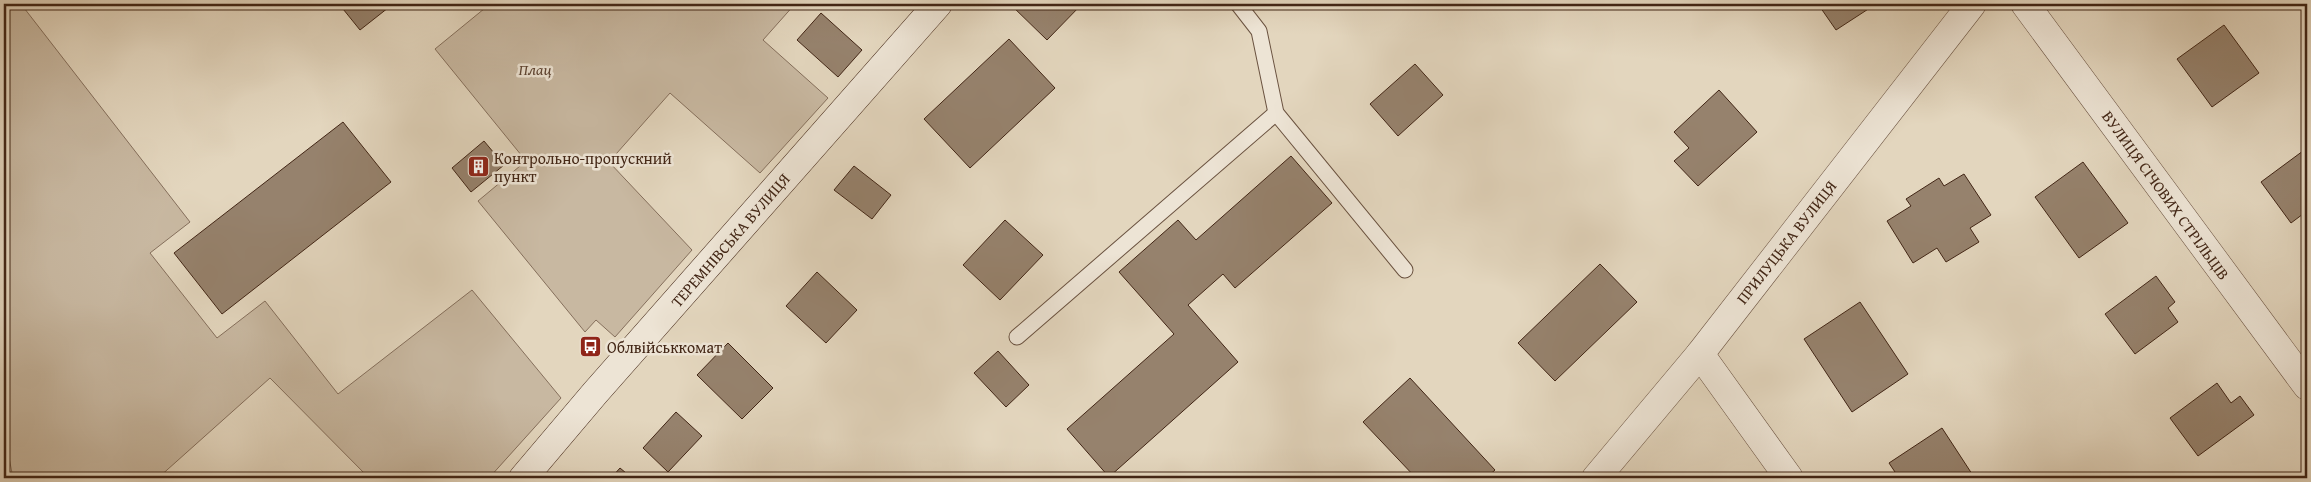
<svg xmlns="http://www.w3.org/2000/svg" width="2311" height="482" viewBox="0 0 2311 482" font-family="'Gentium Book Plus',serif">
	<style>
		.green { fill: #c8b8a1; stroke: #856f5c }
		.building { fill: #96826d; stroke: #422616 }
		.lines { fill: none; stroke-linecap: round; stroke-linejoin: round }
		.lane-casing { stroke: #6a5240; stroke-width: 17 }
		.street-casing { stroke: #6a5240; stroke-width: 29 }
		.secondary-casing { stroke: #422616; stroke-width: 29 }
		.lane { stroke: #ede4d5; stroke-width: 15 }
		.street { stroke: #ede4d5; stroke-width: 28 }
		.secondary { stroke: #ede4d5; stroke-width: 28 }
		.labels { text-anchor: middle; stroke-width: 5; stroke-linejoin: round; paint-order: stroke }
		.park-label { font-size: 16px; font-style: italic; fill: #5d4332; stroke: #ede4d5 }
		.poi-label { font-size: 16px; fill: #422616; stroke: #ede4d5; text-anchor: start }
		.street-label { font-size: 16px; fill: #422616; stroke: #ede4d5 }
	</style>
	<rect width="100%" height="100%" fill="#e3d6be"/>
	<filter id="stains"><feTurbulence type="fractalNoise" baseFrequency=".004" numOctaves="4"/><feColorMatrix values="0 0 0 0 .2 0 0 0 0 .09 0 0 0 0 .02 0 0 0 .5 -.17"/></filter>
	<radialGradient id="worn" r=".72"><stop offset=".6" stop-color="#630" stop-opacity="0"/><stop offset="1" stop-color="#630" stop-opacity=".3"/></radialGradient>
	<!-- green -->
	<g class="green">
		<path d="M4,4H21L190,222L150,253L217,338L265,301L338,394L472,290L561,398L489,478H369L270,378L158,478H13L4,432Z"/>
		<path d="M490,4H795L763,40L828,98L760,173L670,93L609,162L692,250L615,337L596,320L585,332L478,201L526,161L435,49Z"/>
	</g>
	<!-- building -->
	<g class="building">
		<path d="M339,4H393L360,30Z"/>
		<path d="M1010,4H1082L1047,40Z"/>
		<path d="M1818,4H1876L1836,30Z"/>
		<path d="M821,13L862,50L838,77L797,40Z"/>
		<path d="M2224,25L2259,73L2212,107L2177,59Z"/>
		<path d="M1009,39L1055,88L970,168L924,119Z"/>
		<path d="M1415,64L1443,95L1398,136L1370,104Z"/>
		<path d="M1719,90L1757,132L1698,186L1674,161L1689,148L1674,132Z"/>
		<path d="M343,122L391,182L222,314L174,253Z"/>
		<path d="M484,141L504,165L471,192L452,168Z"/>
		<path d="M2307,148V211L2291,223L2261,182Z"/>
		<path d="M1291,156L1332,203L1235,288L1223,274L1188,305L1238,362L1109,477L1067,429L1174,334L1119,272L1178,220L1196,240Z"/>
		<path d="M2083,162L2128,223L2079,258L2035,197Z"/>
		<path d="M854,166L891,195L872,219L834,190Z"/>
		<path d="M1964,174L1991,215L1970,228L1979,242L1946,262L1937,248L1913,263L1887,221L1911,206L1906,199L1939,178L1944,186Z"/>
		<path d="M1005,220L1043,255L1000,300L963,265Z"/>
		<path d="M1600,264L1637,302L1555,381L1518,343Z"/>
		<path d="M817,272L857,310L826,343L786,306Z"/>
		<path d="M2156,276L2175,302L2168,308L2178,322L2135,354L2105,314Z"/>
		<path d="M1860,302L1908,374L1852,412L1804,339Z"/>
		<path d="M728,343L773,388L742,419L697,375Z"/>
		<path d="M998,351L1029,385L1006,407L974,373Z"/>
		<path d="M1410,378L1495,470L1486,478H1416L1363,422Z"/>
		<path d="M2217,383L2231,403L2240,396L2254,415L2198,456L2170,418Z"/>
		<path d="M676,412L702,436L668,472L643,448Z"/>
		<path d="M1942,428L1974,477L1899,478L1889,463Z"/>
		<path d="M620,468L632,478H611Z"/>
	</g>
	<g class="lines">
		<defs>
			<g id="lane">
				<path d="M1238,4L1259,31L1276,113L1405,270"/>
				<path d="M1017,337L1276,113"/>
			</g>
			<g id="street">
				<path d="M2025,4L2307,386"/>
				<path d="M1700,354L1789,478"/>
				<path d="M1596,478L1700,354L1972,4"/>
			</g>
			<path id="secondary" d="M523,478L595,393L938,4"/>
		</defs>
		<!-- lane casing -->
		<use href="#lane" class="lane-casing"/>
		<!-- street casing -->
		<use href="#street" class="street-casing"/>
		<!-- secondary casing -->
		<use href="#secondary" class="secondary-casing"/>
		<!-- lane -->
		<use href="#lane" class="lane"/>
		<!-- street -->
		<use href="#street" class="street"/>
		<!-- secondary -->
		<use href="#secondary" class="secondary"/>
	</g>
	<!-- icons -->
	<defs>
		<symbol id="building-square" viewBox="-11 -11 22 22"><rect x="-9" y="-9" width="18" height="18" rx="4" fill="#8f2418" stroke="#ede4d5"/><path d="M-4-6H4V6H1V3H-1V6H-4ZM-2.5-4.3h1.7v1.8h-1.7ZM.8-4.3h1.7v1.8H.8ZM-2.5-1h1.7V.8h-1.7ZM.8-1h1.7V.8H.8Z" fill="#fff"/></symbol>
		<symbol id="bus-square" viewBox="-11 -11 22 22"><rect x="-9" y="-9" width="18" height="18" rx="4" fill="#8f2418" stroke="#ede4d5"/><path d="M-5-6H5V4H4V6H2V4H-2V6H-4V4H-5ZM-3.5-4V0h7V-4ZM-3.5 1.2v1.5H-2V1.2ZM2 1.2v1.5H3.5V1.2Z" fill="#fff"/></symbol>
	</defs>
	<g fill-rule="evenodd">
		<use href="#building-square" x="466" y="154" width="25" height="25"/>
		<use href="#bus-square" x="578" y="334" width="25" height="25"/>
	</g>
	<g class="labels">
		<!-- park labels -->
		<g class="park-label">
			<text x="535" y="75">Плац</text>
		</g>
		<!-- poi labels -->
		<g class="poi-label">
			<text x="494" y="164">Контрольно-пропускний<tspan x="494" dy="18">пункт</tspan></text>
			<text x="607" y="353">Облвійськкомат</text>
		</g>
		<!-- street labels -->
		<g class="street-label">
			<text transform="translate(2166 195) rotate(54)" y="6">ВУЛИЦЯ СІЧОВИХ СТРІЛЬЦІВ</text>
			<text transform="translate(730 240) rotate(-49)" y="6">ТЕРЕМНІВСЬКА ВУЛИЦЯ</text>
			<text transform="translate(1786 242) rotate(-52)" y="6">ПРИЛУЦЬКА ВУЛИЦЯ</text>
		</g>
	</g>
	<!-- margin -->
	<rect width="2311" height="482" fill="none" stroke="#e3d6be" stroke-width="20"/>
	<rect x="5" y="5" width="2301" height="472" fill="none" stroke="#422616" stroke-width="2.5"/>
	<rect x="10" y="10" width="2291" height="462" fill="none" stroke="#422616"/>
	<rect width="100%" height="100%" filter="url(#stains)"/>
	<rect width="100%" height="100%" fill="url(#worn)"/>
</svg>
